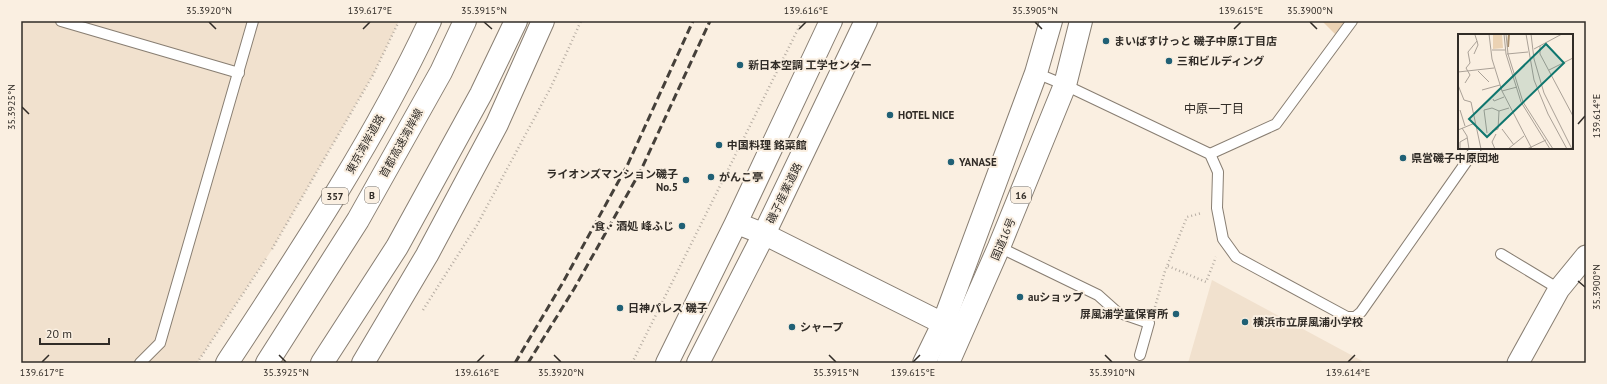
<svg xmlns="http://www.w3.org/2000/svg" width="1607" height="384" viewBox="0 0 1607 384" font-family="'PT Sans','Noto Sans JP',sans-serif">
	<style>
		.built { fill: #f1e1ce }
		.green { fill: #ebd2b3 }
		.lines { fill: none; stroke-linecap: round; stroke-linejoin: round }
		.service-casing { stroke: #887e72; stroke-width: 12 }
		.minor-casing { stroke: #887e72; stroke-width: 23 }
		.tertiary-casing { stroke: #887e72; stroke-width: 24 }
		.trunk-casing { stroke: #887e72; stroke-width: 24 }
		.motorway-casing { stroke: #887e72; stroke-width: 24 }
		.path { stroke: #b6ada3; stroke-width: 2.5; stroke-dasharray: 1 3; stroke-linecap: butt }
		.service { stroke: #fff; stroke-width: 10 }
		.minor { stroke: #fff; stroke-width: 21 }
		.tertiary { stroke: #fff; stroke-width: 22 }
		.trunk { stroke: #fff; stroke-width: 22 }
		.motorway { stroke: #fff; stroke-width: 22 }
		.rail { stroke: #45403a; stroke-width: 3; stroke-dasharray: 8 4; stroke-linecap: butt }
		.ticks { fill: none; stroke: #312c27; stroke-width: 1.5 }
		.poi-dot { fill: #206075; stroke: #faefe1; stroke-width: 1.5 }
		.labels { text-anchor: middle; stroke-width: 4; stroke-linejoin: round; paint-order: stroke }
		.shield { fill: #faefe1; stroke: #6d665f; stroke-width: 1 }
		.shield-label { font-size: 10px; font-weight: bold; fill: #312c27 }
		.poi-label { font-size: 11px; font-weight: bold; fill: #312c27; stroke: #faefe1; text-anchor: start }
		.street-label { font-size: 11px; fill: #312c27; stroke: #faefe1 }
		.neighbourhood-label { font-size: 12px; fill: #312c27; stroke: #faefe1 }
		.inset-river { fill: none; stroke: #a88e6d; stroke-width: 2 }
		.inset-road { fill: none; stroke: #aaa197; stroke-width: 1 }
		.view { fill: #0f766e; fill-opacity: 0.15; stroke: #0f766e; stroke-width: 2 }
		.inset-edge { fill: none; stroke: #312c27; stroke-width: 2 }
		.neatline { fill: none; stroke: #312c27; stroke-width: 1.5 }
		.ticks-label { font-size: 10px; text-anchor: middle; fill: #312c27 }
	</style>
	<rect width="100%" height="100%" fill="#faefe1"/>
	<!-- built -->
	<g class="built">
		<path d="M21,21H399L373,75L271,251L197,363H21Z"/>
		<path d="M1212,280L1366,363H1188Z"/>
	</g>
	<!-- green -->
	<path class="green" d="M1322,21H1345L1335,34Z"/>
	<g class="lines">
		<defs>
			<g id="service">
				<path d="M61,21L239,73"/>
				<path d="M1036,73L1065,85L1210,154L1218,172L1217,208L1223,239L1236,257L1347,317H1355L1361,312L1476,148"/>
				<path d="M1210,154L1276,124L1352,21"/>
				<path d="M999,247L1098,295L1117,312L1149,323L1140,355"/>
				<path d="M1501,254L1559,289"/>
				<path d="M140,363L160,343L253,21"/>
			</g>
			<g id="minor">
				<path d="M736,223L764,234L958,331"/>
				<path d="M1518,363L1559,289L1586,256"/>
			</g>
			<g id="tertiary">
				<path d="M667,363L736,223L831,21"/>
				<path d="M698,363L764,234L866,21"/>
			</g>
			<g id="trunk">
				<path d="M227,363C300,252 374,141 430,21"/>
				<path d="M363,363L427,255L497,124L543,21"/>
				<path d="M924,363L943,324L1036,73L1051,21"/>
				<path d="M948,363L999,247L1065,85L1081,21"/>
			</g>
			<g id="motorway">
				<path d="M267,363L358,220L441,72L465,21"/>
				<path d="M322,363L397,247L481,94L516,21"/>
			</g>
		</defs>
		<!-- service casing -->
		<use href="#service" class="service-casing"/>
		<!-- minor casing -->
		<use href="#minor" class="minor-casing"/>
		<!-- tertiary casing -->
		<use href="#tertiary" class="tertiary-casing"/>
		<!-- trunk casing -->
		<use href="#trunk" class="trunk-casing"/>
		<!-- motorway casing -->
		<use href="#motorway" class="motorway-casing"/>
		<!-- path -->
		<g class="path">
			<path d="M272,249L373,75L399,21"/>
			<path d="M1168,266L1206,282L1216,257"/>
			<path d="M1155,307L1165,271L1187,217L1202,213"/>
			<path d="M423,310L477,225L551,87L581,21"/>
			<path d="M197,363L266,259"/>
			<path d="M632,363L802,21"/>
		</g>
		<!-- service -->
		<use href="#service" class="service"/>
		<!-- minor -->
		<use href="#minor" class="minor"/>
		<!-- tertiary -->
		<use href="#tertiary" class="tertiary"/>
		<!-- trunk -->
		<use href="#trunk" class="trunk"/>
		<!-- motorway -->
		<use href="#motorway" class="motorway"/>
		<!-- rail -->
		<g class="rail">
			<path d="M515,363L562,284L627,166L693,21"/>
			<path d="M528,363L574,289L641,170L710,21"/>
		</g>
	</g>
	<!-- ticks -->
	<path class="ticks" d="M209,22L216,29M484,22L492,29M1035,22L1042,29M1310,22L1317,29M363,29L370,22M799,29L806,22M1234,29L1241,22M22,107L29,114M1578,124L1585,116M1578,281L1585,287M279,355L286,362M554,355L561,362M829,355L836,362M1105,355L1112,362M42,362L49,355M477,362L484,355M913,362L920,355M1348,362L1355,355"/>
	<!-- markers -->
	<g class="poi-dot">
		<circle cx="1106" cy="41" r="4"/>
		<circle cx="1169" cy="61" r="4"/>
		<circle cx="740" cy="65" r="4"/>
		<circle cx="890" cy="115" r="4"/>
		<circle cx="719" cy="145" r="4"/>
		<circle cx="1403" cy="158" r="4"/>
		<circle cx="951" cy="162" r="4"/>
		<circle cx="711" cy="177" r="4"/>
		<circle cx="686" cy="180" r="4"/>
		<circle cx="682" cy="226" r="4"/>
		<circle cx="1020" cy="297" r="4"/>
		<circle cx="620" cy="308" r="4"/>
		<circle cx="1176" cy="314" r="4"/>
		<circle cx="1245" cy="322" r="4"/>
		<circle cx="792" cy="327" r="4"/>
	</g>
	<g class="labels">
		<!-- shield labels -->
		<g class="shield">
			<rect x="365" y="187" width="14" height="16" rx="3"/>
			<rect x="1011" y="187" width="20" height="16" rx="3"/>
			<rect x="322" y="188" width="26" height="16" rx="3"/>
		</g>
		<g class="shield-label">
			<text x="372" y="199">B</text>
			<text x="1021" y="199">16</text>
			<text x="335" y="200">357</text>
		</g>
		<!-- poi labels -->
		<g class="poi-label">
			<text x="1114" y="45">まいばすけっと 磯子中原1丁目店</text>
			<text x="1177" y="65">三和ビルディング</text>
			<text x="748" y="69">新日本空調 工学センター</text>
			<text x="898" y="119">HOTEL NICE</text>
			<text x="727" y="149">中国料理 銘菜館</text>
			<text x="1411" y="162">県営磯子中原団地</text>
			<text x="959" y="166">YANASE</text>
			<text x="678" y="178" text-anchor="end">ライオンズマンション磯子<tspan x="678" dy="13">No.5</tspan></text>
			<text x="719" y="181">がんこ亭</text>
			<text x="674" y="230" text-anchor="end">食・酒処 峰ふじ</text>
			<text x="1028" y="301">auショップ</text>
			<text x="628" y="312">日神パレス 磯子</text>
			<text x="1168" y="318" text-anchor="end">屏風浦学童保育所</text>
			<text x="1253" y="326">横浜市立屏風浦小学校</text>
			<text x="800" y="331">シャープ</text>
		</g>
		<!-- street labels -->
		<g class="street-label">
			<text transform="translate(401 143) rotate(-61)" y="4">首都高速湾岸線</text>
			<text transform="translate(365 144) rotate(-61)" y="4">東京湾岸道路</text>
			<text transform="translate(784 193) rotate(-64)" y="4">磯子産業道路</text>
			<text transform="translate(1003 239) rotate(-67)" y="4">国道16号</text>
		</g>
		<!-- neighbourhood labels -->
		<g class="neighbourhood-label">
			<text x="1214" y="113">中原一丁目</text>
		</g>
	</g>
	<!-- overview -->
	<g transform="translate(1458 34)">
		<rect width="115" height="115" fill="#faefe1"/>
		<path d="M35,0H44L45,14L35,15Z" fill="#ebd2b3"/>
		<path class="inset-river" d="M50,13L51,0"/>
		<path class="inset-road" d="M31,0L34,25L44,57L74,115M46,0L48,20L63,68L92,115M48,0L50,20L65,68L95,115M68,0L76,46L90,80L109,115M73,0L76,25L86,59L114,115M82,12V20L115,82M76,15L104,0M34,16H47M16,20L20,11L19,7M49,20L70,18M91,36L115,24M0,37V51L6,66L13,68L23,115M20,37L31,48M0,38L36,34M7,49L12,41L8,34L12,29L10,18L19,7L17,1M24,56L42,51M44,57L59,53M35,65L36,67L46,63M2,76L7,92M4,94L9,102L11,115M44,95L56,111M0,96L17,89M34,97L40,95L41,77M29,99L26,76L34,74L41,77L51,74M2,115V108L9,104M37,115L34,108L38,100M50,115L66,102M69,115L88,106"/>
		<path class="view" d="M88,10L106,29L29,103L11,85Z"/>
		<rect width="115" height="115" class="inset-edge"/>
	</g>
	<!-- border -->
	<rect width="1607" height="384" fill="none" stroke="#faefe1" stroke-width="44"/>
	<!-- scale -->
	<path d="M40 338v6h69v-6" fill="none" stroke="#312c27" stroke-width="2"/>
	<text x="46" y="338" font-size="12" fill="#312c27" stroke="#faefe1" stroke-width="3" paint-order="stroke">20 m</text>
	<rect x="22" y="22" width="1563" height="340" class="neatline"/>
	<g class="ticks-label">
		<text x="209" y="14">35.3920°N</text>
		<text x="370" y="14">139.617°E</text>
		<text x="484" y="14">35.3915°N</text>
		<text x="806" y="14">139.616°E</text>
		<text x="1035" y="14">35.3905°N</text>
		<text x="1241" y="14">139.615°E</text>
		<text x="1310" y="14">35.3900°N</text>
		<text transform="translate(11 107) rotate(-90)" y="4">35.3925°N</text>
		<text transform="translate(1596 116) rotate(-90)" y="4">139.614°E</text>
		<text transform="translate(1596 287) rotate(-90)" y="4">35.3900°N</text>
		<text x="42" y="376">139.617°E</text>
		<text x="286" y="376">35.3925°N</text>
		<text x="477" y="376">139.616°E</text>
		<text x="561" y="376">35.3920°N</text>
		<text x="836" y="376">35.3915°N</text>
		<text x="913" y="376">139.615°E</text>
		<text x="1112" y="376">35.3910°N</text>
		<text x="1348" y="376">139.614°E</text>
	</g>
</svg>
